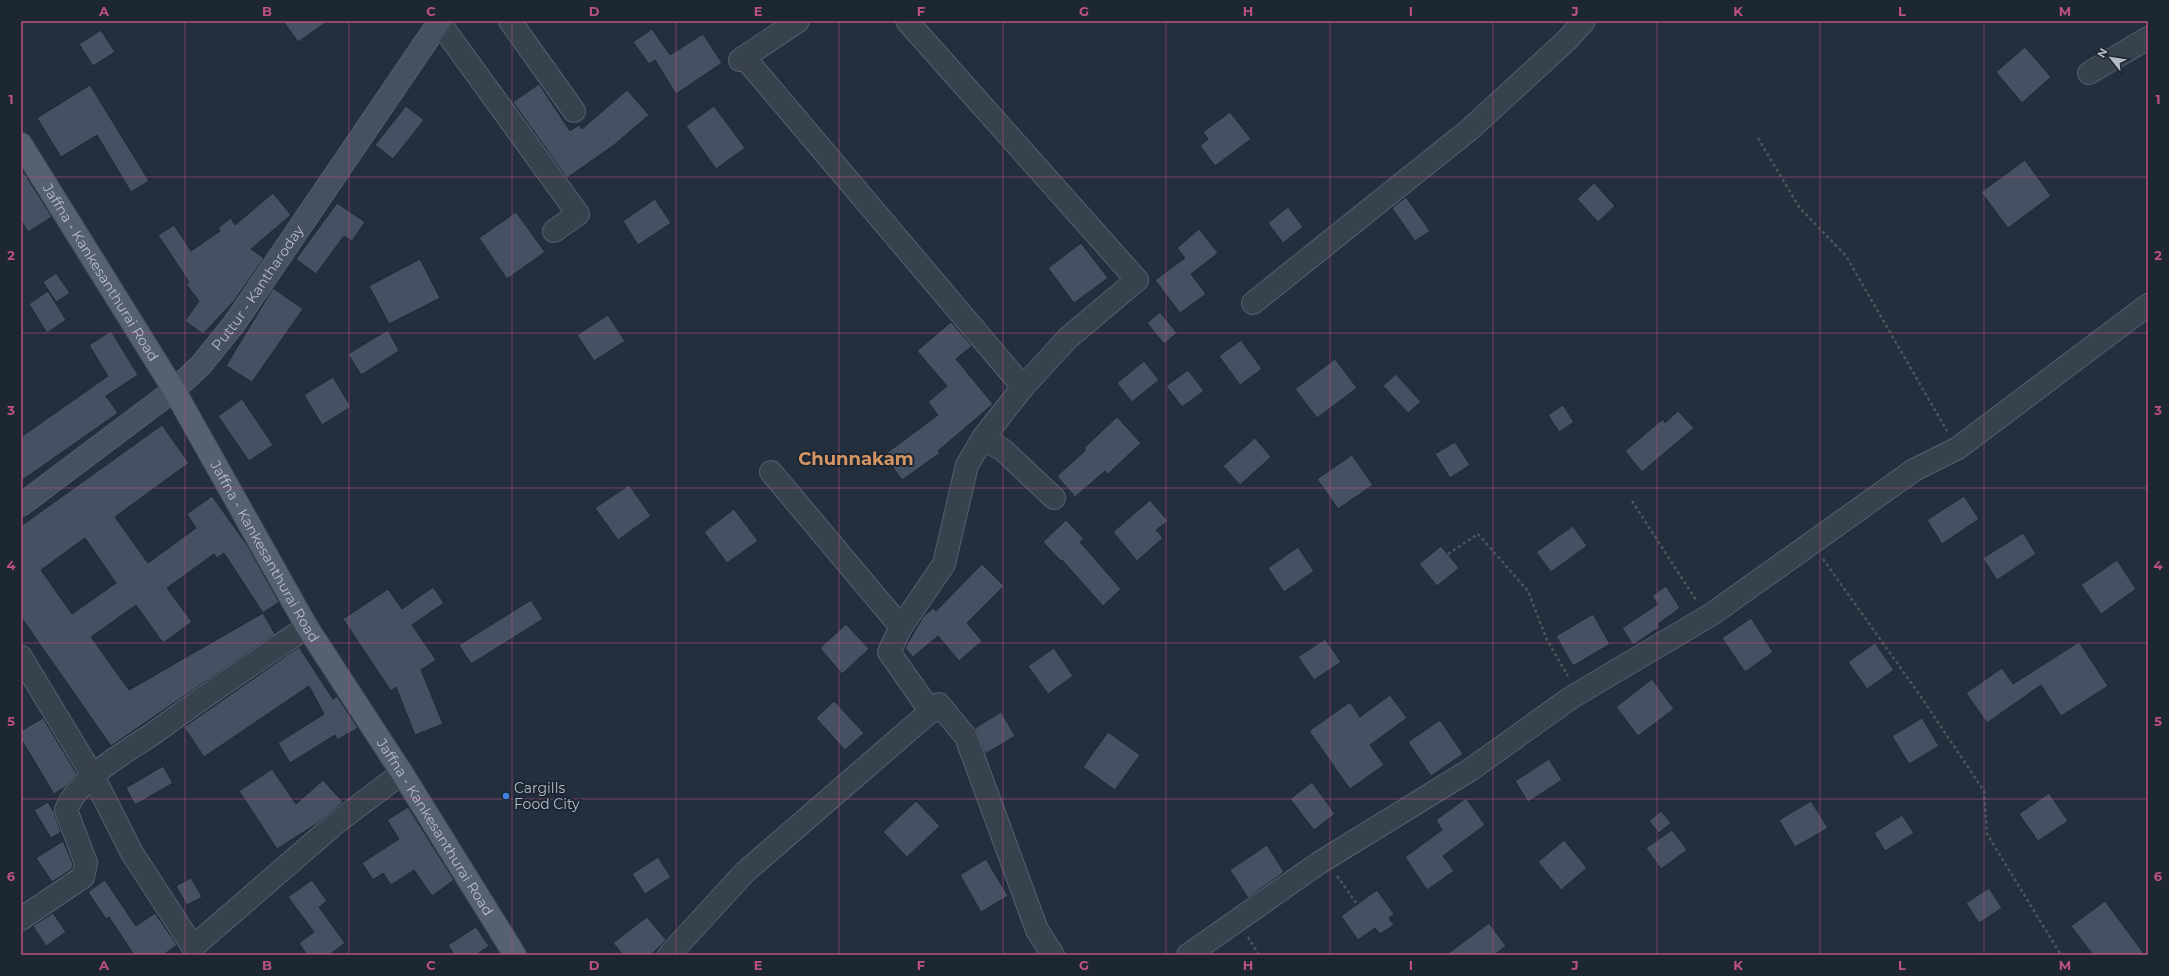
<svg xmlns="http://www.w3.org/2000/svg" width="2169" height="976" viewBox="0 0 2169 976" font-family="Montserrat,sans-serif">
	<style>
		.building { fill: #455162; stroke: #1f2835; fill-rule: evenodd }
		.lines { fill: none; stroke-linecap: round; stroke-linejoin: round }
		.street-casing { stroke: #565f6c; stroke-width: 24 }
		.secondary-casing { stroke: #565f6c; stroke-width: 24 }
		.primary-casing { stroke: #414a57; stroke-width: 24 }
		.path { stroke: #44595c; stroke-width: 2.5; stroke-dasharray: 3 3; stroke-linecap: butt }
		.street { stroke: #38414e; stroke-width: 22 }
		.secondary { stroke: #465061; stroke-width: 22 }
		.primary { stroke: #56606e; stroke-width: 22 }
		.grid { fill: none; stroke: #bd5182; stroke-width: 1; stroke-opacity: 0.55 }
		.shop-dot { fill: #3f7fe0; stroke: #1d2633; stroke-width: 1.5 }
		.labels { text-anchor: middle; stroke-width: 4; stroke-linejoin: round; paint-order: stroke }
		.street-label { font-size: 14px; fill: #b4bcc9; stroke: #1d2633 }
		.poi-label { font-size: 14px; fill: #b4bcc9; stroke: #1d2633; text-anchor: start }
		.district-label { font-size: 18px; font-weight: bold; fill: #d59563; stroke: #1d2633 }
		.neatline { fill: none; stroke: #bd5182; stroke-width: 1.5 }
		.grid-label { font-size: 13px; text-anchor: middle; font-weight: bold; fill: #bd5182 }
	</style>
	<rect width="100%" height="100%" fill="#242f3e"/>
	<!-- building -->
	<g class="building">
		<path d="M283,21H328L298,42Z"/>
		<path d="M652,29L670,55L703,34L722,63L676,94L655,60L649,64L633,42Z"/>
		<path d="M101,30L115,52L93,66L79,44Z"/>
		<path d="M2025,47L2051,77L2022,103L1996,72Z"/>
		<path d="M539,84L570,131L579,125L582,129L627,90L649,115L614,145L567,178L513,102Z"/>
		<path d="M90,85L149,181L131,192L97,135L61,157L37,118Z"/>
		<path d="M406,106L424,120L393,159L375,145Z"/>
		<path d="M714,106L745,148L716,169L686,126Z"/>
		<path d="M1230,112L1251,139L1215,166L1200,146L1208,139L1203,132Z"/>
		<path d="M2025,160L2051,196L2008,228L1981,192Z"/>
		<path d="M21,168L52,217L28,232L21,220Z"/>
		<path d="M1594,183L1615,206L1598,222L1577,199Z"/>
		<path d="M273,193L291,215L251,249L264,258L234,301L203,334L185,321L199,301L186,284L189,282L158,235L174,225L191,251L220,231L218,228L231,218L235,225Z"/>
		<path d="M1406,197L1430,231L1415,241L1392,208Z"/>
		<path d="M655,199L671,223L638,245L623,221Z"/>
		<path d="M337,203L365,222L352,241L344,236L316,274L296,259Z"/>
		<path d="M1288,207L1303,227L1283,243L1268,223Z"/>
		<path d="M516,212L545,252L507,279L479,238Z"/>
		<path d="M1199,229L1218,253L1191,274L1206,294L1180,313L1155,280L1185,258L1177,248Z"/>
		<path d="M1081,243L1108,278L1074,303L1048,268Z"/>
		<path d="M420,259L440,298L389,324L369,286Z"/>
		<path d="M56,273L70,293L56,302L43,282Z"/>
		<path d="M273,288L303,309L252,382L226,366Z"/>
		<path d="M48,291L66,320L47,333L29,304Z"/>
		<path d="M1160,312L1177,333L1164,344L1147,323Z"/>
		<path d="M608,315L625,341L594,361L577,335Z"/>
		<path d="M951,322L972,346L956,359L993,404L938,451L940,453L902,480L884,455L938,415L928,402L947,386L917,351Z"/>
		<path d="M388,330L399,351L361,375L348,354Z"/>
		<path d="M111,331L138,375L106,396L118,413L21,481V437L108,376L89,345Z"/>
		<path d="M1241,340L1262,369L1240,385L1219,356Z"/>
		<path d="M1335,359L1357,388L1317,418L1295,389Z"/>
		<path d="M1144,361L1159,380L1132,402L1117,383Z"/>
		<path d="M1188,370L1204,391L1182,407L1166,386Z"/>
		<path d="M1396,374L1421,402L1408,413L1383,386Z"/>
		<path d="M333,377L351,407L322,425L304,395Z"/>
		<path d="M242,399L273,445L249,461L218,416Z"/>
		<path d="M1563,405L1574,422L1559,432L1548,415Z"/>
		<path d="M1678,411L1694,428L1642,472L1625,451L1663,419L1665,423Z"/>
		<path d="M1117,417L1141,443L1108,474L1105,471L1075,497L1057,476L1086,450L1084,448Z"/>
		<path d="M162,425L189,463L115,517L148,563L196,528L187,514L212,496L247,545L279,602L263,613L275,634L111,746L21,617V526ZM85,538L116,583L72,614L41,570ZM224,553L263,613L129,690L91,637L136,605L163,643L192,622L167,588L214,554L217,558Z"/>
		<path d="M1255,438L1271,457L1240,485L1223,466Z"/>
		<path d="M1455,442L1470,465L1450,478L1435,454Z"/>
		<path d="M1352,455L1373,485L1338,509L1317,479Z"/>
		<path d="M629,485L651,516L618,540L595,508Z"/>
		<path d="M1964,496L1979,519L1942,544L1927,520Z"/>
		<path d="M1150,500L1168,521L1156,530L1163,538L1137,561L1113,532Z"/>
		<path d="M734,509L758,541L727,563L704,532Z"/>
		<path d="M1066,520L1084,539L1080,542L1121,589L1103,606L1062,560L1061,561L1043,542Z"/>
		<path d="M1573,526L1587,546L1551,572L1536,552Z"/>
		<path d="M2023,533L2036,554L1997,580L1983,558Z"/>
		<path d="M1441,546L1459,568L1437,586L1419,564Z"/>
		<path d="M1298,547L1314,571L1284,592L1268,568Z"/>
		<path d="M2117,560L2136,589L2101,614L2081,585Z"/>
		<path d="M982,564L1004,586L967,623L982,641L959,661L938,636L913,657L905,648L923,617L933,608L936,611Z"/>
		<path d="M1666,586L1680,608L1658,624L1660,627L1633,645L1622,628L1658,604L1652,596Z"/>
		<path d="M433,587L444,603L412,625L436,660L421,670L443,724L415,735L396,687L391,691L343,619L388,589L402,609Z"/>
		<path d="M531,600L543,619L471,664L459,645Z"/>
		<path d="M1593,614L1610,644L1573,666L1556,636Z"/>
		<path d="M1751,618L1773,652L1745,672L1722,638Z"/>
		<path d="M846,624L869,649L842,674L820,648Z"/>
		<path d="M1325,639L1341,662L1314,680L1298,657Z"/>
		<path d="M2079,642L2108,686L2061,716L2041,685L1987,723L1966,693L2002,668L2013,684Z"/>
		<path d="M1875,643L1894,670L1867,689L1848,662Z"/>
		<path d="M299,647L333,699L337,696L358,728L337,740L335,735L290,763L278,743L324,714L309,686L204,757L184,727Z"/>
		<path d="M1054,648L1073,676L1048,694L1028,666Z"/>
		<path d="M1652,679L1674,709L1638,736L1616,707Z"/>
		<path d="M1390,695L1407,718L1370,745L1384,765L1350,789L1309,731L1350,702L1360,717Z"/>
		<path d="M834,701L864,733L845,750L816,718Z"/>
		<path d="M1001,712L1015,736L985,754L975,728Z"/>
		<path d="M43,718L77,774L65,787L54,794L21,739V731Z"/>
		<path d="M1922,718L1939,746L1909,764L1892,736Z"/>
		<path d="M1440,720L1463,754L1431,776L1408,742Z"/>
		<path d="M1108,732L1140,755L1115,790L1083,767Z"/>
		<path d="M1549,759L1562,780L1528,802L1515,781Z"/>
		<path d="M163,766L173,783L135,805L126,788Z"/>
		<path d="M272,769L296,804L323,780L343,802L316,824L277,849L239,791Z"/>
		<path d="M1312,782L1335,814L1314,830L1290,799Z"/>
		<path d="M2049,793L2068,821L2038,841L2019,814Z"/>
		<path d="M1466,798L1485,825L1443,856L1454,871L1427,890L1405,857L1442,830L1436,820Z"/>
		<path d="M916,801L940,826L907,857L883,832Z"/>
		<path d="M1811,801L1828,828L1795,847L1779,820Z"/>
		<path d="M48,802L54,812L61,832L51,838L34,810Z"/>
		<path d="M408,807L454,880L432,896L414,870L391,885L383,873L373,880L362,863L399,839L387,820Z"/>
		<path d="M1661,811L1671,823L1659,833L1649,821Z"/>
		<path d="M1902,815L1914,833L1885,851L1874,833Z"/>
		<path d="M1672,830L1687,850L1661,869L1646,848Z"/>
		<path d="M1564,840L1587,868L1561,890L1538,862Z"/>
		<path d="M63,841L73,864L72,869L52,882L36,858Z"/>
		<path d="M1267,845L1284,872L1248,898L1230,870Z"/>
		<path d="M658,857L671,877L645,894L632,874Z"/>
		<path d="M986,859L1008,896L981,912L960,875Z"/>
		<path d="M191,878L202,897L187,905L176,886Z"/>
		<path d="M105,880L136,926L155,913L177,945L163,955H134L109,917L106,919L88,892Z"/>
		<path d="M312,880L327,901L319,907L345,943L329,955H307L299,943L314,932L288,897Z"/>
		<path d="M1989,888L2002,908L1979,923L1966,903Z"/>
		<path d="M1377,890L1394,914L1389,918L1394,925L1380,934L1375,928L1358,940L1341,916Z"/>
		<path d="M2105,901L2145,955H2093L2071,926Z"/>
		<path d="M53,913L66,932L46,946L33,926Z"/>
		<path d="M647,917L666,940L651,955H623L613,943Z"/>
		<path d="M1489,923L1506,946L1494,955H1446Z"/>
		<path d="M476,927L489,946L476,955H454L448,945Z"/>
	</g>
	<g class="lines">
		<defs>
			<g id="street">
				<path d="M510,21L574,111"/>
				<path d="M907,21L1137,280L1069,337L1023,387L983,438L967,465L944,564L901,627L889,652L931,712"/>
				<path d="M439,22L578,214L554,231"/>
				<path d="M744,57L1023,387"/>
				<path d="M740,60L798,21"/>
				<path d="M2089,73L2148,38"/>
				<path d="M1253,303L1469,130L1566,41L1584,21"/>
				<path d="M983,438L1003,450L1054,498"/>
				<path d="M771,472L901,627"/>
				<path d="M21,657L93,776L132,853L193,947L336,823L402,773"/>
				<path d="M21,919L83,877L86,863L66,810C78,778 126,752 154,733C204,696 255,662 307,627"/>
				<path d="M669,955L745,872L939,704L966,737L1037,930L1053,955"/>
				<path d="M1188,955L1319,863L1470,770L1572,697L1712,614L1914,470L1958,448L2148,305"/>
			</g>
			<g id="secondary">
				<path id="s1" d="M21,505L174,390L201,365L234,324L440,21"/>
			</g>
			<g id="primary">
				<path id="s2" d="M21,144L174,390L307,627L402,773L515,955"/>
			</g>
		</defs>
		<!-- street casing -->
		<use href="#street" class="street-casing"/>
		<!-- secondary casing -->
		<use href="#secondary" class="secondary-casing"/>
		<!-- primary casing -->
		<use href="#primary" class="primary-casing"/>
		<!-- path -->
		<g class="path">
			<path d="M1758,138L1799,207L1846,256L1947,431"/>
			<path d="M1632,501L1696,600"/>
			<path d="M1448,554L1478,534L1528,591L1547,640L1568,676"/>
			<path d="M1823,559L1917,691L1984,791L1987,834L2061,955"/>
			<path d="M1337,876L1357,904"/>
			<path d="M1248,937L1259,955"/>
		</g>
		<!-- street -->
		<use href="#street" class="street"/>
		<!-- secondary -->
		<use href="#secondary" class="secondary"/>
		<!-- primary -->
		<use href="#primary" class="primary"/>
	</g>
	<!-- grid -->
	<path class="grid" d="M185,21V955M349,21V955M512,21V955M676,21V955M839,21V955M1003,21V955M1166,21V955M1330,21V955M1493,21V955M1657,21V955M1820,21V955M1984,21V955M21,177H2148M21,333H2148M21,488H2148M21,643H2148M21,799H2148"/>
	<!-- markers -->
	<circle class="shop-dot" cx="506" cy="796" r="4"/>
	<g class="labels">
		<!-- street labels -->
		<g class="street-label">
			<text dy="5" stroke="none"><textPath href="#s2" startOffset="151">Jaffna - Kankesanthurai Road</textPath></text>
			<text dy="5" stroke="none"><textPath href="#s1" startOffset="324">Puttur - Kantharoday</textPath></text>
			<text dy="5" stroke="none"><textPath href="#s2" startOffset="475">Jaffna - Kankesanthurai Road</textPath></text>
			<text dy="5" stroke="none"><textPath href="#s2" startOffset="799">Jaffna - Kankesanthurai Road</textPath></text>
		</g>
		<!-- poi labels -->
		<g class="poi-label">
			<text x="514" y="793">Cargills<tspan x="514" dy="16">Food City</tspan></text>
		</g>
		<!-- district labels -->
		<g class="district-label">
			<text x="856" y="465">Chunnakam</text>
		</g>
	</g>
	<!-- border -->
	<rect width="2169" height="976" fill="none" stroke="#1d2633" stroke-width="44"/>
	<!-- north arrow -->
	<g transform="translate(2111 58) rotate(300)" stroke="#1d2633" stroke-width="3" paint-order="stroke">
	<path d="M0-3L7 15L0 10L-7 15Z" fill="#b4bcc9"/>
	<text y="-6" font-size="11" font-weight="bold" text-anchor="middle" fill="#b4bcc9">N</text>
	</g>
	<rect x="22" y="22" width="2125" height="932" class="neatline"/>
	<g class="grid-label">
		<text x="104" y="16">A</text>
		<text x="267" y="16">B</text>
		<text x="431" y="16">C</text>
		<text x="594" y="16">D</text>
		<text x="758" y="16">E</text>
		<text x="921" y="16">F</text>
		<text x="1084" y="16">G</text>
		<text x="1248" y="16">H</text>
		<text x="1411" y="16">I</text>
		<text x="1575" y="16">J</text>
		<text x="1738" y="16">K</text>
		<text x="1902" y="16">L</text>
		<text x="2065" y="16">M</text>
		<text x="11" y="104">1</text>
		<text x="2158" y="104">1</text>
		<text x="11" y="260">2</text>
		<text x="2158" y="260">2</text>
		<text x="11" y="415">3</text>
		<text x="2158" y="415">3</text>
		<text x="11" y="570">4</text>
		<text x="2158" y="570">4</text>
		<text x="11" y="726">5</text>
		<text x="2158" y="726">5</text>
		<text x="11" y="881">6</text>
		<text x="2158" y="881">6</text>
		<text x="104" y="970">A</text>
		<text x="267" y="970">B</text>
		<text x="431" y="970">C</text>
		<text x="594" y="970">D</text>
		<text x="758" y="970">E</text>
		<text x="921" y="970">F</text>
		<text x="1084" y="970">G</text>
		<text x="1248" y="970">H</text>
		<text x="1411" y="970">I</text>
		<text x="1575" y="970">J</text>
		<text x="1738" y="970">K</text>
		<text x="1902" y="970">L</text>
		<text x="2065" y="970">M</text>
	</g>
</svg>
